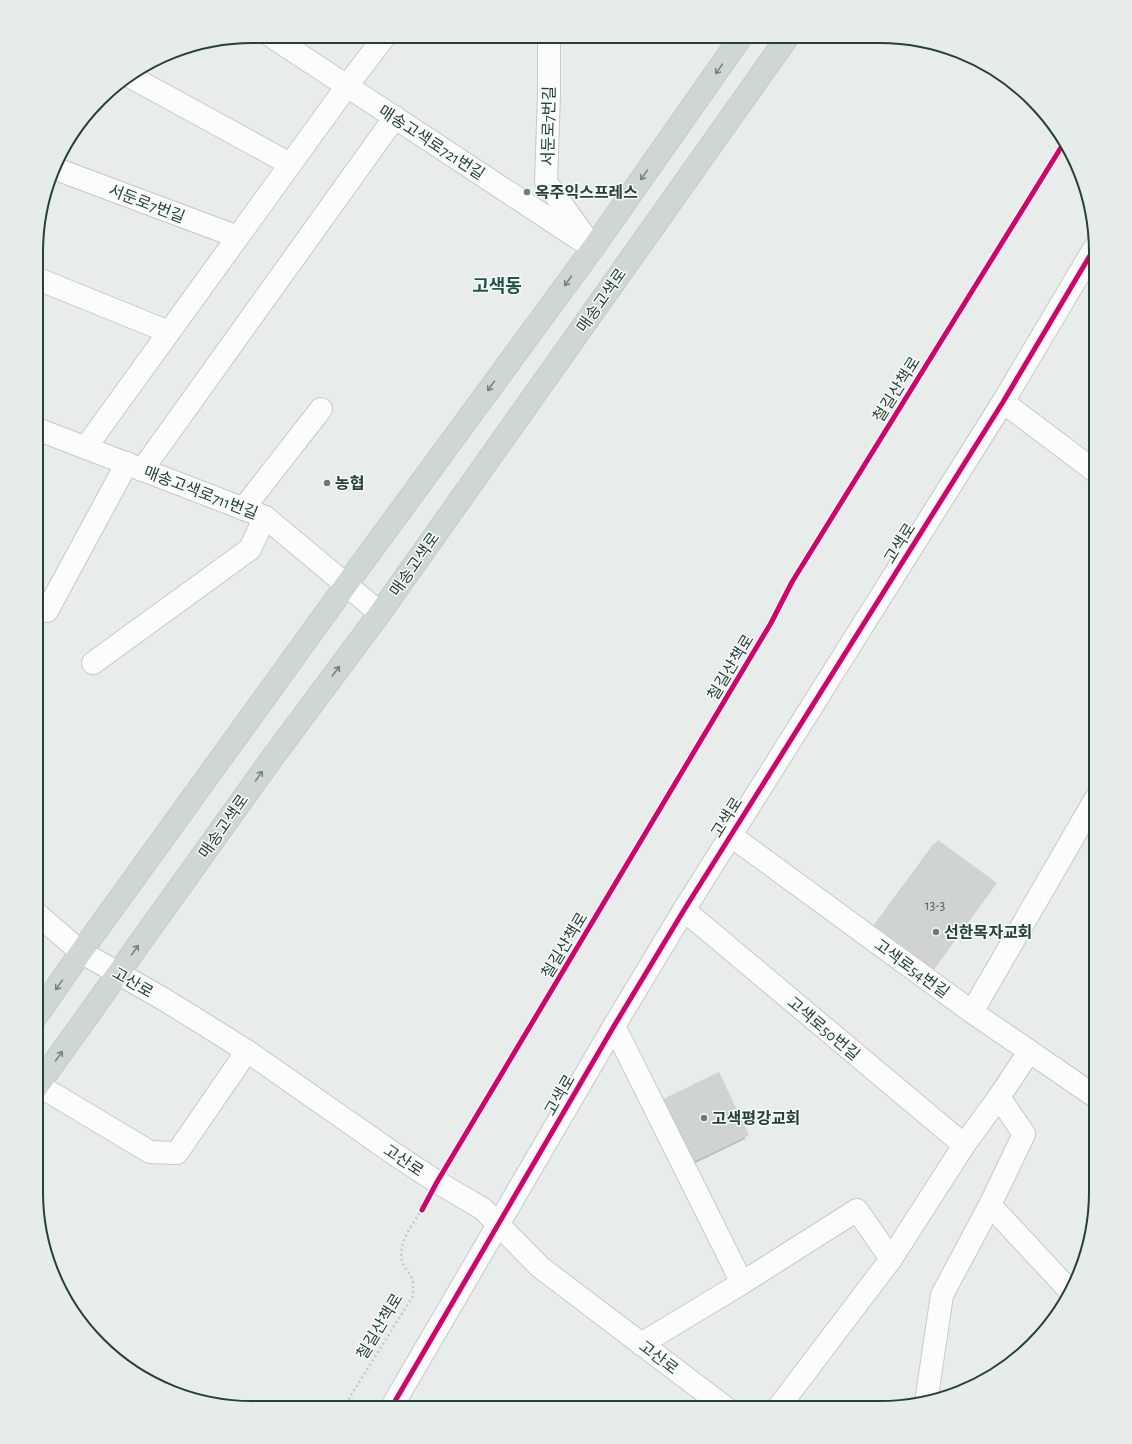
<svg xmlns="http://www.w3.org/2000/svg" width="1132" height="1444" viewBox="0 0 1132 1444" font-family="'Alegreya Sans','Noto Sans KR',sans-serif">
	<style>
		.building { fill: #cfd4d2; filter: url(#shadow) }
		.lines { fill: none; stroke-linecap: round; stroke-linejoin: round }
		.minor-casing { stroke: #c5cac8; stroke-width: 24 }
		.major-casing { stroke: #c3ccc9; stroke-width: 24 }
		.path { stroke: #c3ccca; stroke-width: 2.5; stroke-dasharray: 2 3; stroke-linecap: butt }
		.minor { stroke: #fcfcfc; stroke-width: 22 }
		.major { stroke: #cfd7d5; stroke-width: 22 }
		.cycleway-casing { stroke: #f7fbf9; stroke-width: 8 }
		.cycleway { stroke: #d6006c; stroke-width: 5 }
		.oneway { stroke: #718580 }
		.poi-dot { fill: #697e78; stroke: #f7fbf9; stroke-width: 1.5 }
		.labels { text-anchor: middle; stroke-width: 3; stroke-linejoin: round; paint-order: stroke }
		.number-label { font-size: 14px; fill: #506761 }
		.street-label { font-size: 16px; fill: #24423a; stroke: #f7fbf9 }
		.poi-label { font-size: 16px; font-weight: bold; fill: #24423a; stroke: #f7fbf9; text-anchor: start }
		.quarter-label { font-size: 18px; font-weight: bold; fill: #1f5548; stroke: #f7fbf9 }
		.rim { fill: none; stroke: #24423a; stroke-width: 2 }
	</style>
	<defs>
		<filter id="shadow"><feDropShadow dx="-3.5" dy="3.5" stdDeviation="0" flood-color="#0004"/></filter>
	</defs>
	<rect width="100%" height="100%" fill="#e8edeb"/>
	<!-- building -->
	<g class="building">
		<path d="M938,840L997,883L933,971L874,927Z"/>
		<path d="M719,1072L749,1135L689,1164L659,1101Z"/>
	</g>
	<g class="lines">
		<defs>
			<g id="minor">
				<path d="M271,36L593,248"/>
				<path d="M549,37V94L546,182L585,237"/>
				<path d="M131,77L290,164"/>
				<path d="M56,169L238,237"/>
				<path d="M38,279L169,332"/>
				<path d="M1003,402L1096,472"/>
				<path d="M37,429L265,517L380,613"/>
				<path d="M86,447L347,86L385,36"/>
				<path d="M142,470L395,117"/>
				<path d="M243,509L321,409"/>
				<path d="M37,606L47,611L127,463"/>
				<path d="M93,663L250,549L265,517"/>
				<path d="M730,835L972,1012L1096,1097"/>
				<path d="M684,910L964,1145"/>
				<path d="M37,914L81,952L165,1000L247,1051L393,1153L437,1182L483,1209L540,1267L726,1408"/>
				<path d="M972,1012L1096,798"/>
				<path d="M614,1026L742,1283"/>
				<path d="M38,1085L150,1152L177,1153L247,1051"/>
				<path d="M990,1205L1024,1134L999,1097"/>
				<path d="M641,1344L742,1283L857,1210L891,1259"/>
				<path d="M926,1402L942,1295L990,1205L1070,1291"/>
				<path d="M391,1408L614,1026L684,910L1003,402L1095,247"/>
				<path d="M778,1408L891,1259L964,1145L999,1097L1029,1052"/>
			</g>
			<g id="major">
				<path d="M36,1017L81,952L346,585L593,248L741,37"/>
				<path d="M36,1088L270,761L380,613L787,38"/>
			</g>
		</defs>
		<!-- minor casing -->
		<use href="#minor" class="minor-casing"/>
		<!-- major casing -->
		<use href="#major" class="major-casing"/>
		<!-- path -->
		<path class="path" d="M343,1408L413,1296C413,1289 414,1281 410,1275C408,1271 405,1268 403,1264C396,1244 412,1225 422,1210"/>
		<!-- minor -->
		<use href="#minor" class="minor"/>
		<!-- major -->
		<use href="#major" class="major"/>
		<defs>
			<g id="cycleway">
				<path d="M422,1210L437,1182L771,623L792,582L1065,141"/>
				<path d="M391,1408L614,1026L684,910L1003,402L1095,247"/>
			</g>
		</defs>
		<!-- cycleway casing -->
		<use href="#cycleway" class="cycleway-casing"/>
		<!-- cycleway -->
		<use href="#cycleway" class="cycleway"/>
	</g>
	<!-- one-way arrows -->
	<defs><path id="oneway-shaft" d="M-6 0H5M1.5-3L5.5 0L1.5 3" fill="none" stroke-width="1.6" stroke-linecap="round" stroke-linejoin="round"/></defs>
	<g class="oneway">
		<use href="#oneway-shaft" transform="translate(719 69) rotate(125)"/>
		<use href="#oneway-shaft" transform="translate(644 175) rotate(125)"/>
		<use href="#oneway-shaft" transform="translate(568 281) rotate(126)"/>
		<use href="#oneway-shaft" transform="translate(491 386) rotate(126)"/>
		<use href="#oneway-shaft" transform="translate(336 671) rotate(-53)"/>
		<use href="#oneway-shaft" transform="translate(259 776) rotate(-55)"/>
		<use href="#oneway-shaft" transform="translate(135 950) rotate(-54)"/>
		<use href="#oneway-shaft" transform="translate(59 985) rotate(125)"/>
		<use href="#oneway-shaft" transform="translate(59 1056) rotate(-54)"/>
	</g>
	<!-- markers -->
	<g class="poi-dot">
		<circle cx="527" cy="192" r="4"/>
		<circle cx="327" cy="483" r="4"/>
		<circle cx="936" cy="932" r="4"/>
		<circle cx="704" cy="1118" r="4"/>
	</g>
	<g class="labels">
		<!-- number labels -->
		<g class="number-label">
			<text x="935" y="910">13-3</text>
		</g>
		<!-- street labels -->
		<g class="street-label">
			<text transform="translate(548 126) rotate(-89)" y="6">서둔로7번길</text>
			<text transform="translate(432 142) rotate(33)" y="6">매송고색로721번길</text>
			<text transform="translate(147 203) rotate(21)" y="6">서둔로7번길</text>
			<text transform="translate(601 300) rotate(-55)" y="6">매송고색로</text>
			<text transform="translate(896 389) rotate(-58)" y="6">철길산책로</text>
			<text transform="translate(201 492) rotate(21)" y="6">매송고색로711번길</text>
			<text transform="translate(899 543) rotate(-58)" y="6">고색로</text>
			<text transform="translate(414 564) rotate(-55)" y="6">매송고색로</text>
			<text transform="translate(730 667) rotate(-59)" y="6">철길산책로</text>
			<text transform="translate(726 817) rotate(-58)" y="6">고색로</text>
			<text transform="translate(223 826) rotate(-55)" y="6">매송고색로</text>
			<text transform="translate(564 945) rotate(-59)" y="6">철길산책로</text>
			<text transform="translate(912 968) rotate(36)" y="6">고색로54번길</text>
			<text transform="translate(133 982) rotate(30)" y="6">고산로</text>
			<text transform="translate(824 1028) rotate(40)" y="6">고색로50번길</text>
			<text transform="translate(559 1095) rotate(-60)" y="6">고색로</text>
			<text transform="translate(404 1160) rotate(34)" y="6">고산로</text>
			<text transform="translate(379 1326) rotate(-59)" y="6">철길산책로</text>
			<text transform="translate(659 1357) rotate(37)" y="6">고산로</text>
		</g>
		<!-- poi labels -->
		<g class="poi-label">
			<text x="535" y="198">옥주익스프레스</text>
			<text x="335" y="489">농협</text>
			<text x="944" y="938">선한목자교회</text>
			<text x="712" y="1124">고색평강교회</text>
		</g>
		<!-- quarter labels -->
		<g class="quarter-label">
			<text x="497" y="292">고색동</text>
		</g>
	</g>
	<!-- crop -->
	<path d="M0 0H1132V1444H0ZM252 43H880A209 209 0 0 1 1089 252V1192A209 209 0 0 1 880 1401H252A209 209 0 0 1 43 1192V252A209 209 0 0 1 252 43Z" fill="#e6ecea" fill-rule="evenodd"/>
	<path class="rim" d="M252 43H880A209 209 0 0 1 1089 252V1192A209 209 0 0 1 880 1401H252A209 209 0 0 1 43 1192V252A209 209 0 0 1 252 43Z"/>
</svg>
